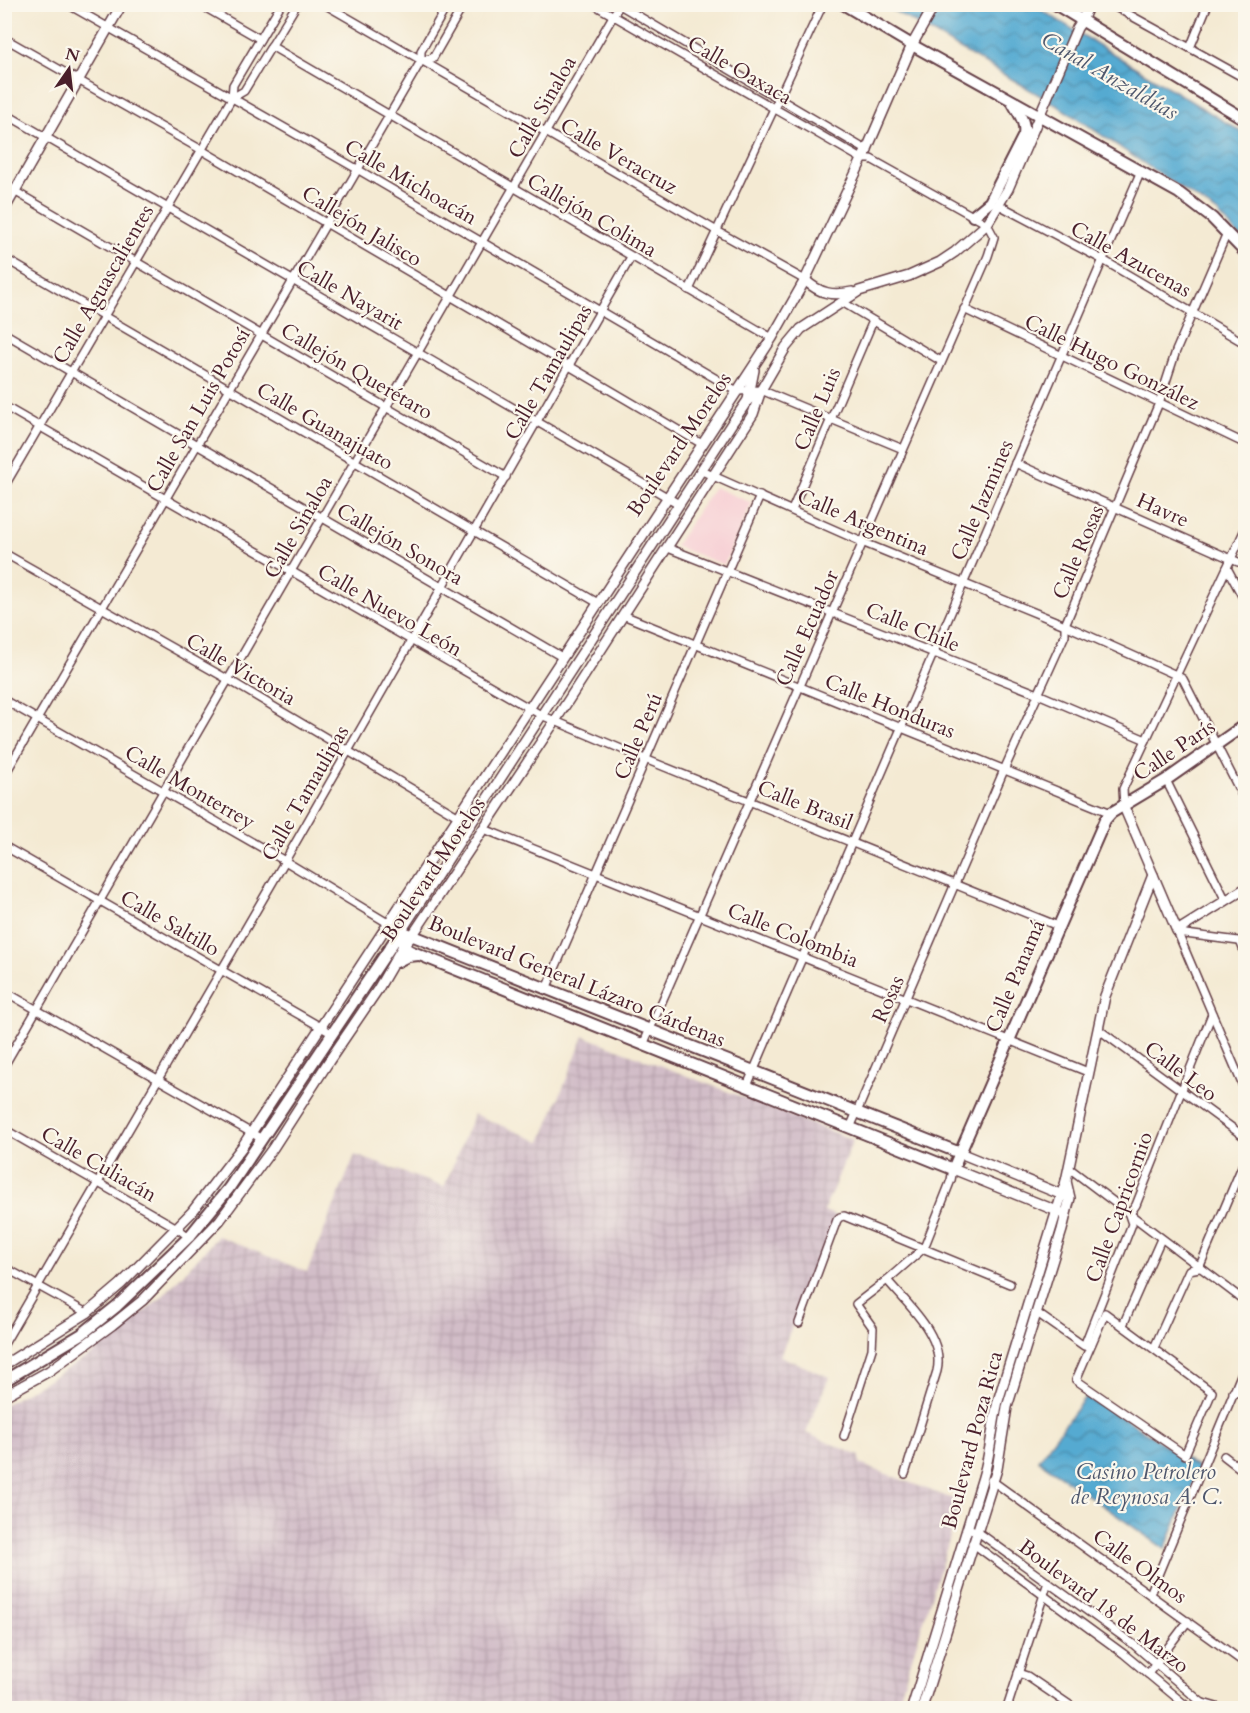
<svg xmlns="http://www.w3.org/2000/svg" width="1250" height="1713" viewBox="0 0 1250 1713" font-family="Cardo,serif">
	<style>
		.built { fill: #f7cfd4 }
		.industrial { fill: url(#industrial-grid) }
		.water { fill: url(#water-waves); stroke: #50647e; stroke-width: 1.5 }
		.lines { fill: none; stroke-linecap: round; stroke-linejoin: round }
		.street-casing { stroke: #643d44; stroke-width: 10 }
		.secondary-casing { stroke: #643d44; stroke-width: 12 }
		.primary-casing { stroke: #643d44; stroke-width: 14 }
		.street { stroke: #fff; stroke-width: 7 }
		.secondary { stroke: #fff; stroke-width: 9 }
		.primary { stroke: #fff; stroke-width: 10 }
		.labels { text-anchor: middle; stroke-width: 4.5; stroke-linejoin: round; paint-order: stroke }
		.street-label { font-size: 21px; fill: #4a1f2b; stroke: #fbf7ec }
		.water-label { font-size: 22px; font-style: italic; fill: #4e576d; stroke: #fbf7ec }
	</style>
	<defs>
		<pattern id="industrial-grid" width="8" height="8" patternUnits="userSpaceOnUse" patternTransform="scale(1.5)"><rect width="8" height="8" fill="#d2bdc8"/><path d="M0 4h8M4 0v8" fill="none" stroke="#b6a2ac"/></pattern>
		<pattern id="water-waves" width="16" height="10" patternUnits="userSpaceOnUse" patternTransform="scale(1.5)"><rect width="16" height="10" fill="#55aad1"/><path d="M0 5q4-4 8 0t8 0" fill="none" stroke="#488aaa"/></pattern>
	</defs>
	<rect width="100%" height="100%" fill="#fbf7ec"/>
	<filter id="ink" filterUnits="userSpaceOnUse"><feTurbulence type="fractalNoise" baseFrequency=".0167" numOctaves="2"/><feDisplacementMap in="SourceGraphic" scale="12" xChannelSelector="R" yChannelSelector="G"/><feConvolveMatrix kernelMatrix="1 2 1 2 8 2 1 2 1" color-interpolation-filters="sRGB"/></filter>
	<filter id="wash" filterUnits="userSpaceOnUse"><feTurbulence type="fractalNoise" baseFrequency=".008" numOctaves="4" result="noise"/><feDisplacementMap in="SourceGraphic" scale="24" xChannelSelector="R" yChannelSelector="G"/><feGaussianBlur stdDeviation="1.35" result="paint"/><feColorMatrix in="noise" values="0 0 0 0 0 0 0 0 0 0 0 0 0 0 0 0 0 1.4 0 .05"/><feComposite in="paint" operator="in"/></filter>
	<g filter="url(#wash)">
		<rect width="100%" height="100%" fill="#f4ead3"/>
		<!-- built -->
		<path class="built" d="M714,487L752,503L724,565L675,546Z"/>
		<!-- industrial -->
		<path class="industrial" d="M584,1036L853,1140L824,1211L837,1216L780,1356L829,1377L806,1433L860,1456V1464L961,1502L896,1708H5L4,1405L94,1353L162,1297L218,1236L307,1272L355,1155L444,1187L474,1114L541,1142Z"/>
		<!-- water -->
		<g class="water">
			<path d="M884,5H1033L1245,134V243L1218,213L1058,106Z"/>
			<path d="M1086,1396L1114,1411L1200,1469L1183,1505L1165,1549L1038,1460Z"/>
		</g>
	</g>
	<g filter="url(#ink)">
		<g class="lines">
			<defs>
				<g id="street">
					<path d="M67,4L357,169L737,391L761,390L903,449"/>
					<path d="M199,4L260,39"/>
					<path d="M324,4L717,231L805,280"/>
					<path d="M593,4L862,159H871L987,224L994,237L988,256L643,1045"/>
					<path d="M618,4L868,151"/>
					<path d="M1110,4L1246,79"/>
					<path d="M4,38L200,149L702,444"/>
					<path d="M271,46L772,338"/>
					<path d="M1190,48L1208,4"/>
					<path d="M421,61L433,58L464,4"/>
					<path d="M232,98L244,91L297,4"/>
					<path d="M4,113L679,504"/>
					<path d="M4,185L506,477"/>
					<path d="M999,205L1103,260L1246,344"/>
					<path d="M4,258L598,603"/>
					<path d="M689,290L823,4"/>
					<path d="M842,302L941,361"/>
					<path d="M964,309L1246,444"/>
					<path d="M4,333L562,657"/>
					<path d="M4,406L541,715L645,759L1058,926"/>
					<path d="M1015,463L1238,562H1246"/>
					<path d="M702,471L862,542L1065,625L1176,675L1183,679L1246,803"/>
					<path d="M4,487L232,98L233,85L281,4"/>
					<path d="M792,510L873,321"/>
					<path d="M668,548L1038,694L1146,740"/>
					<path d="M4,553L229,680L459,817"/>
					<path d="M1227,568L1246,603"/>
					<path d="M623,615L1111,813"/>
					<path d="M4,700L285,861L401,931"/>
					<path d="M4,776L421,61V51L448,4"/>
					<path d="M1166,780L1226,901"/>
					<path d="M1124,807L1123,789L1246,527"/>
					<path d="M484,829L1088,1072"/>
					<path d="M4,846L333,1034"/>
					<path d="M1177,931L1246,1093"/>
					<path d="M1178,933L1246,942"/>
					<path d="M1240,941L1246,956"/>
					<path d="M546,989L760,496"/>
					<path d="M4,991L262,1139"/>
					<path d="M1098,1029L1246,1138"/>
					<path d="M4,1066L620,4"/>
					<path d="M747,1086L1141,171"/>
					<path d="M850,1128L1004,770L1065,635V625L1159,403L1176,351L1227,233"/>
					<path d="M4,1129L177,1228L189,1237"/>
					<path d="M1069,1168L1246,1302"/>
					<path d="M4,1267L87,1313"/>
					<path d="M887,1280C908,1305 945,1337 937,1371L905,1474"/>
					<path d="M1037,1313L1084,1346L1132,1224L1129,1215L1136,1205L1212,1014"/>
					<path d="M1105,1313L1212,1392L1185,1455L1076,1380Z"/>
					<path d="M799,1323L837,1220L840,1217L844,1216L1010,1284"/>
					<path d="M1123,1325L1161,1239"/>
					<path d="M4,1344L285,861L631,257"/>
					<path d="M1154,1348L1189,1270L1199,1268L1246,1157"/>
					<path d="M1233,1392L1246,1394"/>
					<path d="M844,1436L872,1349L873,1328L856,1304L887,1280L924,1248L951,1180L953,1169"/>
					<path d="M1224,1456L1246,1473"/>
					<path d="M991,1480L1246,1664"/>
					<path d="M968,1528L978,1532L1133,1644L1208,1708"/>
					<path d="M972,1543L1124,1654L1189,1708"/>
					<path d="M1150,1594L1246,1363"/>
					<path d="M1018,1673L1027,1676L1074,1708"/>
					<path d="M1148,1674L1188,1621"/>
					<path d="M1203,1703L1220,1708"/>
					<path d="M1007,1708L1048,1582"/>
				</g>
				<g id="secondary">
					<path d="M4,210L122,4"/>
					<path d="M805,280C820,294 833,296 852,292"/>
					<path d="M748,400L754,370"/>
					<path d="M1124,807L1177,931L1246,888"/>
					<path d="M401,931L732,423L748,400L761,390L786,347L801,329L859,291L909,276L940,262L955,252L987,224L1008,189L1077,28L1082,21L1089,4"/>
					<path d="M960,1153L1065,1196"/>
					<path d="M953,1169L1062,1213"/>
					<path d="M4,1365L87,1313L121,1284L192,1212L242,1147L772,338L805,280L867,149L912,45L935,4"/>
					<path d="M4,1396L49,1371L112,1325L143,1300L220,1220L273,1148L329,1061L378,989L403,946L412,936L555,721L753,414L761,390"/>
					<path d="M912,1708L983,1477C991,1452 992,1427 998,1401L1066,1181L1105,996L1153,875"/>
					<path d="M922,1708L997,1469L1007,1407L1062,1230L1070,1198L1066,1181"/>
				</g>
				<g id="primary">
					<path d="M843,4L912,45L1179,193L1212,218L1246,253"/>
					<path d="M1055,4L1246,120"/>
					<path d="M973,216L990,202L1024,135C1026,122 1019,114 1013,103"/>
					<path d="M401,931L403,946L410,951L953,1169L1105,820L1111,813L1166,780L1246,724"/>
					<path d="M401,931L960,1153"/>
					<path d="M394,963L408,956L419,955"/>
					<path d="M4,1381L82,1334L117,1306L189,1237L229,1188L401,931"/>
				</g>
			</defs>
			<!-- street casing -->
			<use href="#street" class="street-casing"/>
			<!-- secondary casing -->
			<use href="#secondary" class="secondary-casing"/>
			<!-- primary casing -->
			<use href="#primary" class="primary-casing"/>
			<!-- street -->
			<use href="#street" class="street"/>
			<!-- secondary -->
			<use href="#secondary" class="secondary"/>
			<!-- primary -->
			<use href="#primary" class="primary"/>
		</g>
	</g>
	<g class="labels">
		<!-- street labels -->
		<g class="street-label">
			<text transform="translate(740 70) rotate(30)" y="7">Calle Oaxaca</text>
			<text transform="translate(542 107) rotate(-60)" y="7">Calle Sinaloa</text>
			<text transform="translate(619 156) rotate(30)" y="7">Calle Veracruz</text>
			<text transform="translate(411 182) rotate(30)" y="7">Calle Michoacán</text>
			<text transform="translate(592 215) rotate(30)" y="7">Callejón Colima</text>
			<text transform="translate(362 226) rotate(31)" y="7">Callejón Jalisco</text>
			<text transform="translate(1131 259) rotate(29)" y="7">Calle Azucenas</text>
			<text transform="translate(103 284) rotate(-60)" y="7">Calle Aguascalientes</text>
			<text transform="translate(350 295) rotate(30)" y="7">Calle Nayarit</text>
			<text transform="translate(1112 362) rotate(26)" y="7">Calle Hugo González</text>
			<text transform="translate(357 371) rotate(30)" y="7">Callejón Querétaro</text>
			<text transform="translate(548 372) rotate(-60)" y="7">Calle Tamaulipas</text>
			<text transform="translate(817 409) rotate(-67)" y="7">Calle Luis</text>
			<text transform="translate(198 410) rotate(-60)" y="7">Calle San Luis Potosí</text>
			<text transform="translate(325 426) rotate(30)" y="7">Calle Guanajuato</text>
			<text transform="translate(679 444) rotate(-56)" y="7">Boulevard Morelos</text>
			<text transform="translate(982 500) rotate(-67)" y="7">Calle Jazmines</text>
			<text transform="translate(1163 510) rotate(24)" y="7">Havre</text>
			<text transform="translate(863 522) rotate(23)" y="7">Calle Argentina</text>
			<text transform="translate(298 527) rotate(-60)" y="7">Calle Sinaloa</text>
			<text transform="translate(400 544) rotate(30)" y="7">Callejón Sonora</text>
			<text transform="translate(1078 552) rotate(-67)" y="7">Calle Rosas</text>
			<text transform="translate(390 610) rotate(30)" y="7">Calle Nuevo León</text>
			<text transform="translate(913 627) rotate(22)" y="7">Calle Chile</text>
			<text transform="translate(807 628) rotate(-66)" y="7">Calle Ecuador</text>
			<text transform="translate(241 669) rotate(30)" y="7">Calle Victoria</text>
			<text transform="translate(890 706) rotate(22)" y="7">Calle Honduras</text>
			<text transform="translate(638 736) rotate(-67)" y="7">Calle Perú</text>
			<text transform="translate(1174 750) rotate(-34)" y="7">Calle París</text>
			<text transform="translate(190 787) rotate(30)" y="7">Calle Monterrey</text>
			<text transform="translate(305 793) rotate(-60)" y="7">Calle Tamaulipas</text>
			<text transform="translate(805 805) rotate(22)" y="7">Calle Brasil</text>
			<text transform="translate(433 869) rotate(-56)" y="7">Boulevard Morelos</text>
			<text transform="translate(170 923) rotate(30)" y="7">Calle Saltillo</text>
			<text transform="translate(793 935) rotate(22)" y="7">Calle Colombia</text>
			<text transform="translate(1015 976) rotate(-67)" y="7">Calle Panamá</text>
			<text transform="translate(577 981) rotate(22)" y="7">Boulevard General Lázaro Cárdenas</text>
			<text transform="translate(888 999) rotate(-66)" y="7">Rosas</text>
			<text transform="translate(1181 1071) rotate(37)" y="7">Calle Leo</text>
			<text transform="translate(99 1164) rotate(30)" y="7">Calle Culiacán</text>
			<text transform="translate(1119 1207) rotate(-70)" y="7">Calle Capricornio</text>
			<text transform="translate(972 1440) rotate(-75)" y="7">Boulevard Poza Rica</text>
			<text transform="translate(1140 1566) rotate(36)" y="7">Calle Olmos</text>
			<text transform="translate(1104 1606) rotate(37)" y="7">Boulevard 18 de Marzo</text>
		</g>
		<!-- water labels -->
		<g class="water-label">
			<text transform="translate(1110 75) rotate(30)" y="8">Canal Anzaldúas</text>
			<text x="1146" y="1479">Casino Petrolero<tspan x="1146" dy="25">de Reynosa A. C.</tspan></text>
		</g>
	</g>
	<!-- margin -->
	<rect width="1250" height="1713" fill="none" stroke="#fbf7ec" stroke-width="24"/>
	<!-- north arrow -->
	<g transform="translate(69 69) rotate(14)" stroke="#fbf7ec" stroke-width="4.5" paint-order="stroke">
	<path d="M0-4.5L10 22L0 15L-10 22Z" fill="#4a1f2b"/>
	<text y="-9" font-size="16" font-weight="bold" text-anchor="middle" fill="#4a1f2b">N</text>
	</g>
</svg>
